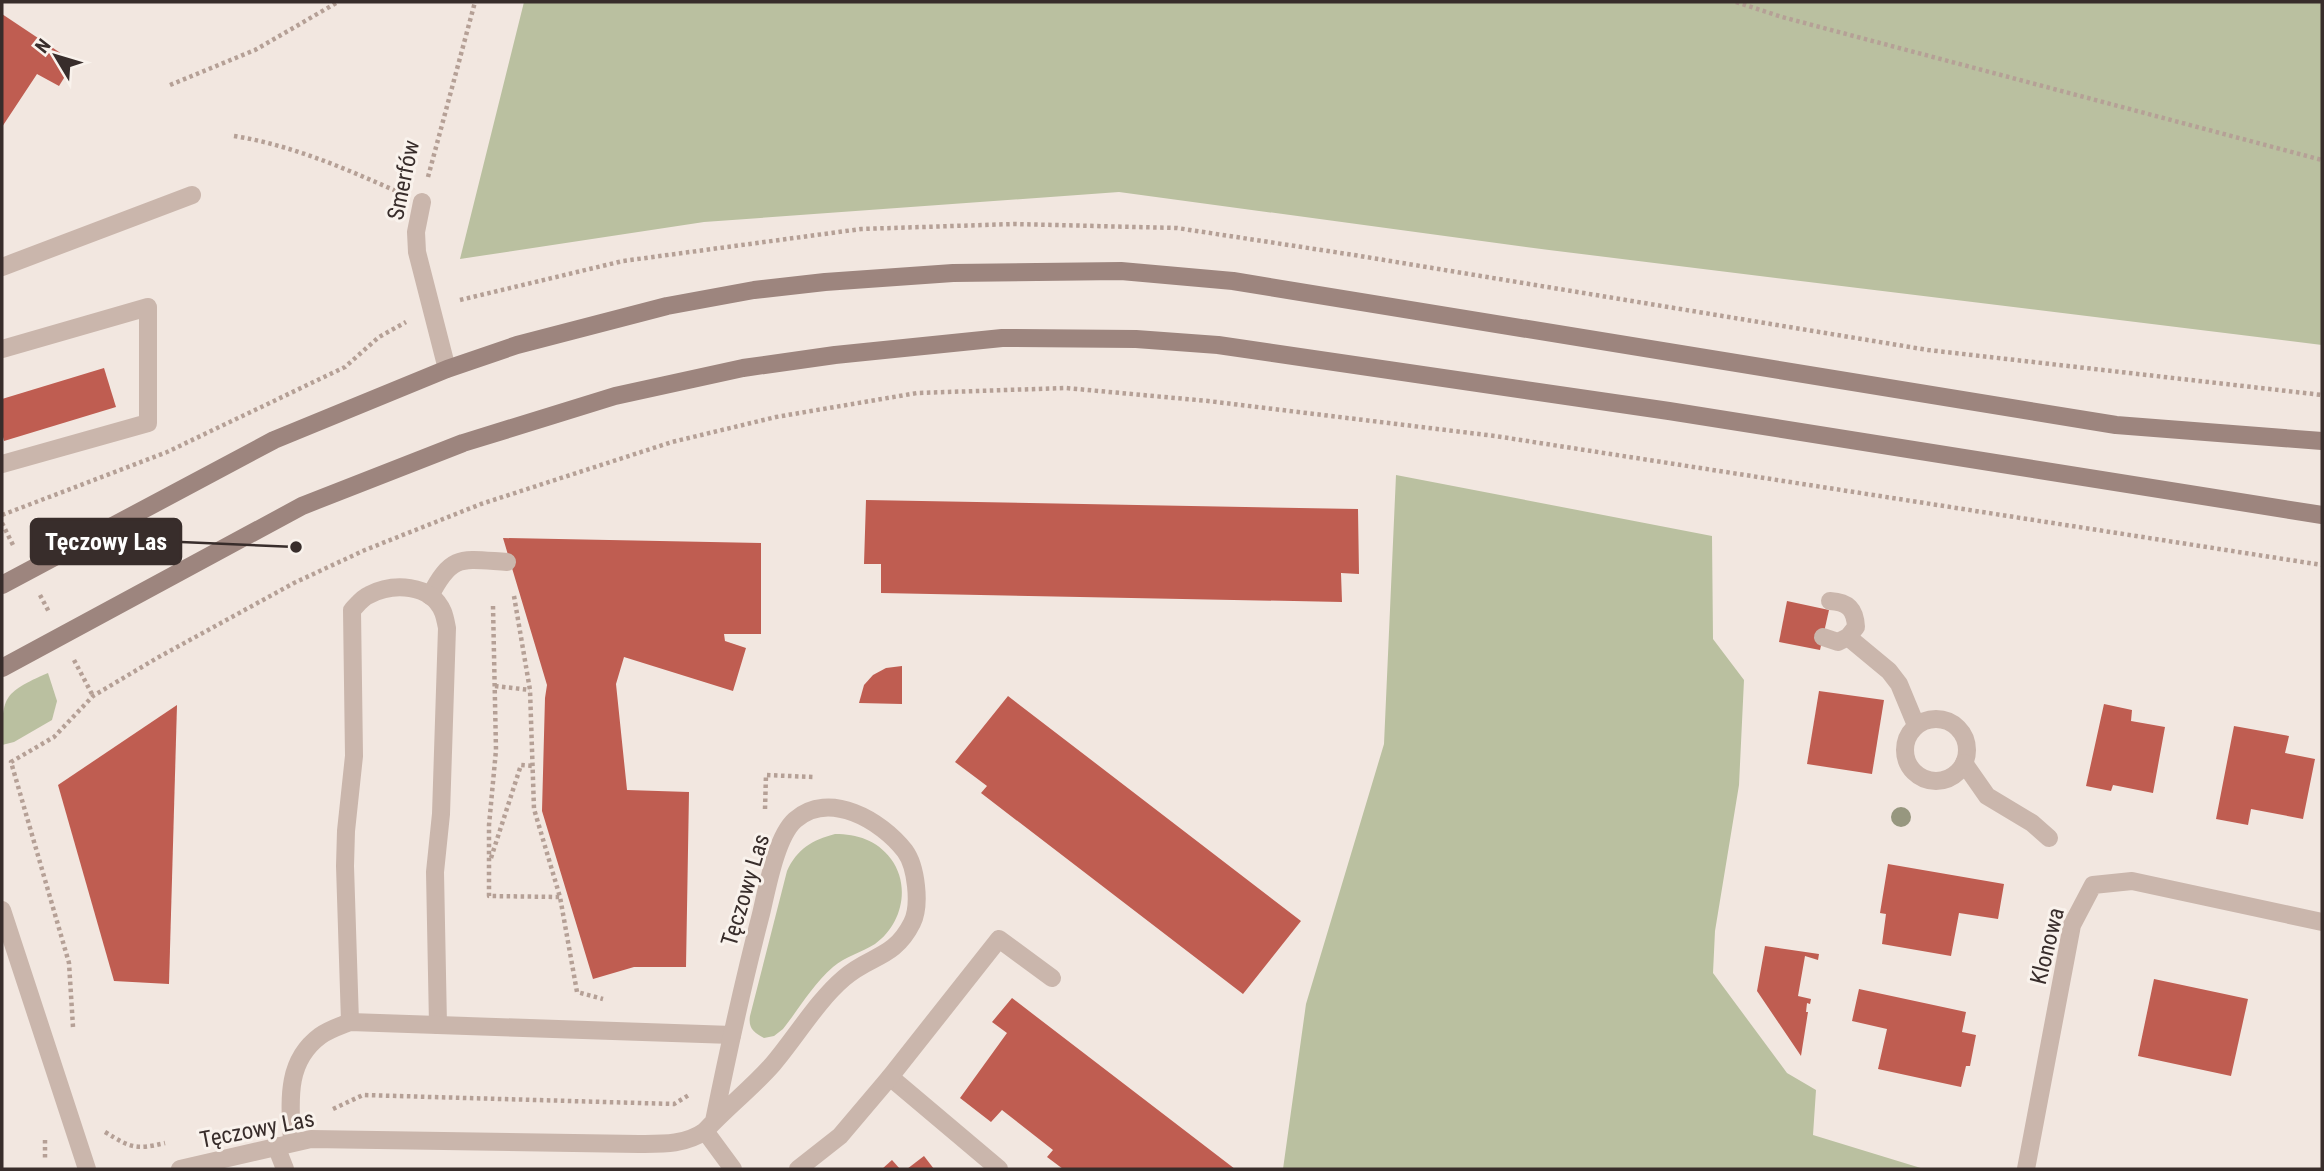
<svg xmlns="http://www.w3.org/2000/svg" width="2324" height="1171" viewBox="0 0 2324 1171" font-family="'Roboto Condensed',sans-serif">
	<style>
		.green { fill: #bac0a0 }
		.building { fill: #bf5d51 }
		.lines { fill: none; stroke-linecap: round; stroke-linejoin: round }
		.path { stroke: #b5a096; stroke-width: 4.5; stroke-dasharray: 3.5 3.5; stroke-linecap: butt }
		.lane { stroke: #cab6ac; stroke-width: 18 }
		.street { stroke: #cab6ac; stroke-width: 18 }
		.secondary { stroke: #9d857e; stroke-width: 18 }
		.tree { fill: #97977f }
		.labels { text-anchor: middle; stroke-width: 6; stroke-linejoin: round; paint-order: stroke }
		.street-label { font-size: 23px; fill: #382d2b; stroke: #f9f2ec }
		.leader { fill: none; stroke: #382d2b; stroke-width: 2.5 }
		.callout-dot { fill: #382d2b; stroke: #f9f2ec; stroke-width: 2.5 }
		.callout { fill: #382d2b; stroke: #382d2b; stroke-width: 2.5 }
		.callout-label { font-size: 24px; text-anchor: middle; font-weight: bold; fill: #fff }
	</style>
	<rect width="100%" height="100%" fill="#f2e7e0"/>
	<!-- green -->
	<g class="green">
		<path d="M524,2H2322V345L1549,250L1119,192L704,222L460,259Z"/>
		<path d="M1396,475L1712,536L1713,639L1744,680L1739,785L1715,931L1713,973L1787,1073L1816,1090L1813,1135L1924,1169H1283L1306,1004L1384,744Z"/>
		<path d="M48,673L57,701L52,720L14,742L2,745C2,697 2,693 48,673Z"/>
		<path d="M835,834C857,834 877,840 891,859C911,886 902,925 875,944C861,953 846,956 833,967C813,984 799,1009 783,1029L774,1036L764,1038C754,1033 748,1028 750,1016L787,871C797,849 812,840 835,834Z"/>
	</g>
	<!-- building -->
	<g class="building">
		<path d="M2,14L74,62L59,86L37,74L2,127Z"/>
		<path d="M104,368L116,407L4,441L2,433V399Z"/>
		<path d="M866,500L1358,509L1359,574L1341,573L1342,602L881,593V564H864Z"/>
		<path d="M503,538L761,543V634H724L725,641L746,648L733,691L624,657L616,684L627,790L689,792L686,967H634L593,979L542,811L545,698L547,685Z"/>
		<path d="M1787,601L1829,610L1820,650L1779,642Z"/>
		<path d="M902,666V704L859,703L864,685L873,675L886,668Z"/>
		<path d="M1819,691L1884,700L1872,774L1807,764Z"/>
		<path d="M1008,696L1301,921L1243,994L981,793L987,786L955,762Z"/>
		<path d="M2104,704L2132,710L2131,721L2165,727L2153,793L2113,785L2111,791L2086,786Z"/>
		<path d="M177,705L169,984L114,981L58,785Z"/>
		<path d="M2234,726L2289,736L2285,753L2315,759L2303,819L2251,809L2248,825L2216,819Z"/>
		<path d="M1888,864L2004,884L1998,919L1959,913L1951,956L1882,944L1886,914L1880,913Z"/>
		<path d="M1765,946L1819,954L1818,960L1805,956L1798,996L1811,999L1810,1004L1807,1003L1806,1012H1808L1801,1056L1757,991Z"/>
		<path d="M2154,979L2248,999L2231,1076L2138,1056Z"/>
		<path d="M1859,989L1966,1012L1962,1032L1976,1035L1970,1066H1966L1961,1087L1878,1069L1887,1029L1852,1021Z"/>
		<path d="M1012,998L1235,1169H1063L1047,1157L1053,1150L1002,1110L991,1122L960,1098L1007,1033L992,1022Z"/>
		<path d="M924,1156L934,1169H907Z"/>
		<path d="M892,1160L900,1169H882Z"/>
	</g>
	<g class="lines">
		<!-- path -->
		<g class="path">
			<path d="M1736,2L1782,17L2322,160"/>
			<path d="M170,85L255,50L338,2"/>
			<path d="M234,136C291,145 344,168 396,191"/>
			<path d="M428,177L475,2"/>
			<path d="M460,300L623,261L861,229L1014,224L1177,228L1354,255L1928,350L2322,395"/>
			<path d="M2,515L167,452L345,367L379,337L406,322"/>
			<path d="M2,523L14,547"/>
			<path d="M40,595L49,612"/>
			<path d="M514,596L530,690L534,809L560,897L577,992L603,999"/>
			<path d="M493,606L496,750L489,825V896L560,897"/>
			<path d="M74,660L93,696"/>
			<path d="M495,686L530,690"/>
			<path d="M765,809L766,775L813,777"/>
			<path d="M491,858L521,765L533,766"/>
			<path d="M73,1027L69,963L11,762L54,737L93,696L157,658L294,583L365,550L481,504L672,442L776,417L917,393L1066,388L1208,401L1495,436L2322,565"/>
			<path d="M333,1109L363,1095L674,1104L689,1095"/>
			<path d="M105,1132C131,1148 136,1150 165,1143"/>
			<path d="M45,1140V1160"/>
		</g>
		<!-- lane -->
		<g class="lane">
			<path d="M422,202L416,232L417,252L447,369"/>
			<path d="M2,267L192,195"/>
			<path d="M2,349L148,307V423L2,464"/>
			<path d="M430,596C452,553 462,559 507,562"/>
			<path d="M1823,637L1838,642L1848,637L1856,627C1855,609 1848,602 1830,601"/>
			<path d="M1848,637L1889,671L1899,684L1916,725"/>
			<circle cx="1936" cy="750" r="31"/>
			<path d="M1964,763L1987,796L2032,823L2049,838"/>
			<path d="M350,1022L345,866L346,831L354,756L352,610C357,605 362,598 369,595C392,583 431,583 443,612C445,617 446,623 447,628L441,814L435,872L438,1025"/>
			<path d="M890,1077L999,1169"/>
			<path d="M705,1131L733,1169"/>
			<path d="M292,1142C290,1102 285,1062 320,1036C328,1030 340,1026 350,1022L732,1035"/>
			<path d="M276,1146L285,1169"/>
			<path d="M798,1169L840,1136L890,1077L999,939L1052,978"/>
		</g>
		<!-- street -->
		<g class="street">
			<path d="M2,910L87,1169"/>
			<path d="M180,1169L311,1139L639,1144C662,1144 685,1145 705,1131C726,1108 752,1088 773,1064C796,1037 817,1001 844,978C870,955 894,959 912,923C921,905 916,866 905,851C881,820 829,790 795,820C776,837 767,889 761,914C743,983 728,1052 714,1121"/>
			<path d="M2026,1169L2072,925L2093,885L2132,881L2322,922"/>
		</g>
		<!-- secondary -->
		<g class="secondary">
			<path d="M2,585L274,440L447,369L517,345L667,306L754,290L825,282L953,273L1121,271L1233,281L2116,425L2322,441"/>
			<path d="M2,668L302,506L463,443L615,396L743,368L835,355L1002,338L1136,339L1218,345L1669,411L2322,515"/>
		</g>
	</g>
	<!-- trees -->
	<circle class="tree" cx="1901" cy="817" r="10"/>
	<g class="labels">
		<!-- street labels -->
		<g class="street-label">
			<text transform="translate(403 180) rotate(-78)" y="8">Smerfów</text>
			<text transform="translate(745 890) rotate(-73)" y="8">Tęczowy Las</text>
			<text transform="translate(2047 946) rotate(-76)" y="8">Klonowa</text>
			<text transform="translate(257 1129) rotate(-11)" y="8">Tęczowy Las</text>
		</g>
	</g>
	<!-- callouts -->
	<path class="leader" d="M296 547L181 542"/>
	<circle class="callout-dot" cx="296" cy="547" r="7"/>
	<rect class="callout" x="31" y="519" width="150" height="45" rx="7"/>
	<g class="callout-label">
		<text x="106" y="550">Tęczowy Las</text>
	</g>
	<!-- border -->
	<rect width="2324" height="1171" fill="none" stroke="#382d2b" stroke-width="7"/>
	<!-- north arrow -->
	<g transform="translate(56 56) rotate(308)" stroke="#f9f2ec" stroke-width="5" paint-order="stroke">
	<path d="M0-5L12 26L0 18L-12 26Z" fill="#382d2b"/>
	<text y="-10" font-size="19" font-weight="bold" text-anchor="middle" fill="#382d2b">N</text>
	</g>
</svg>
